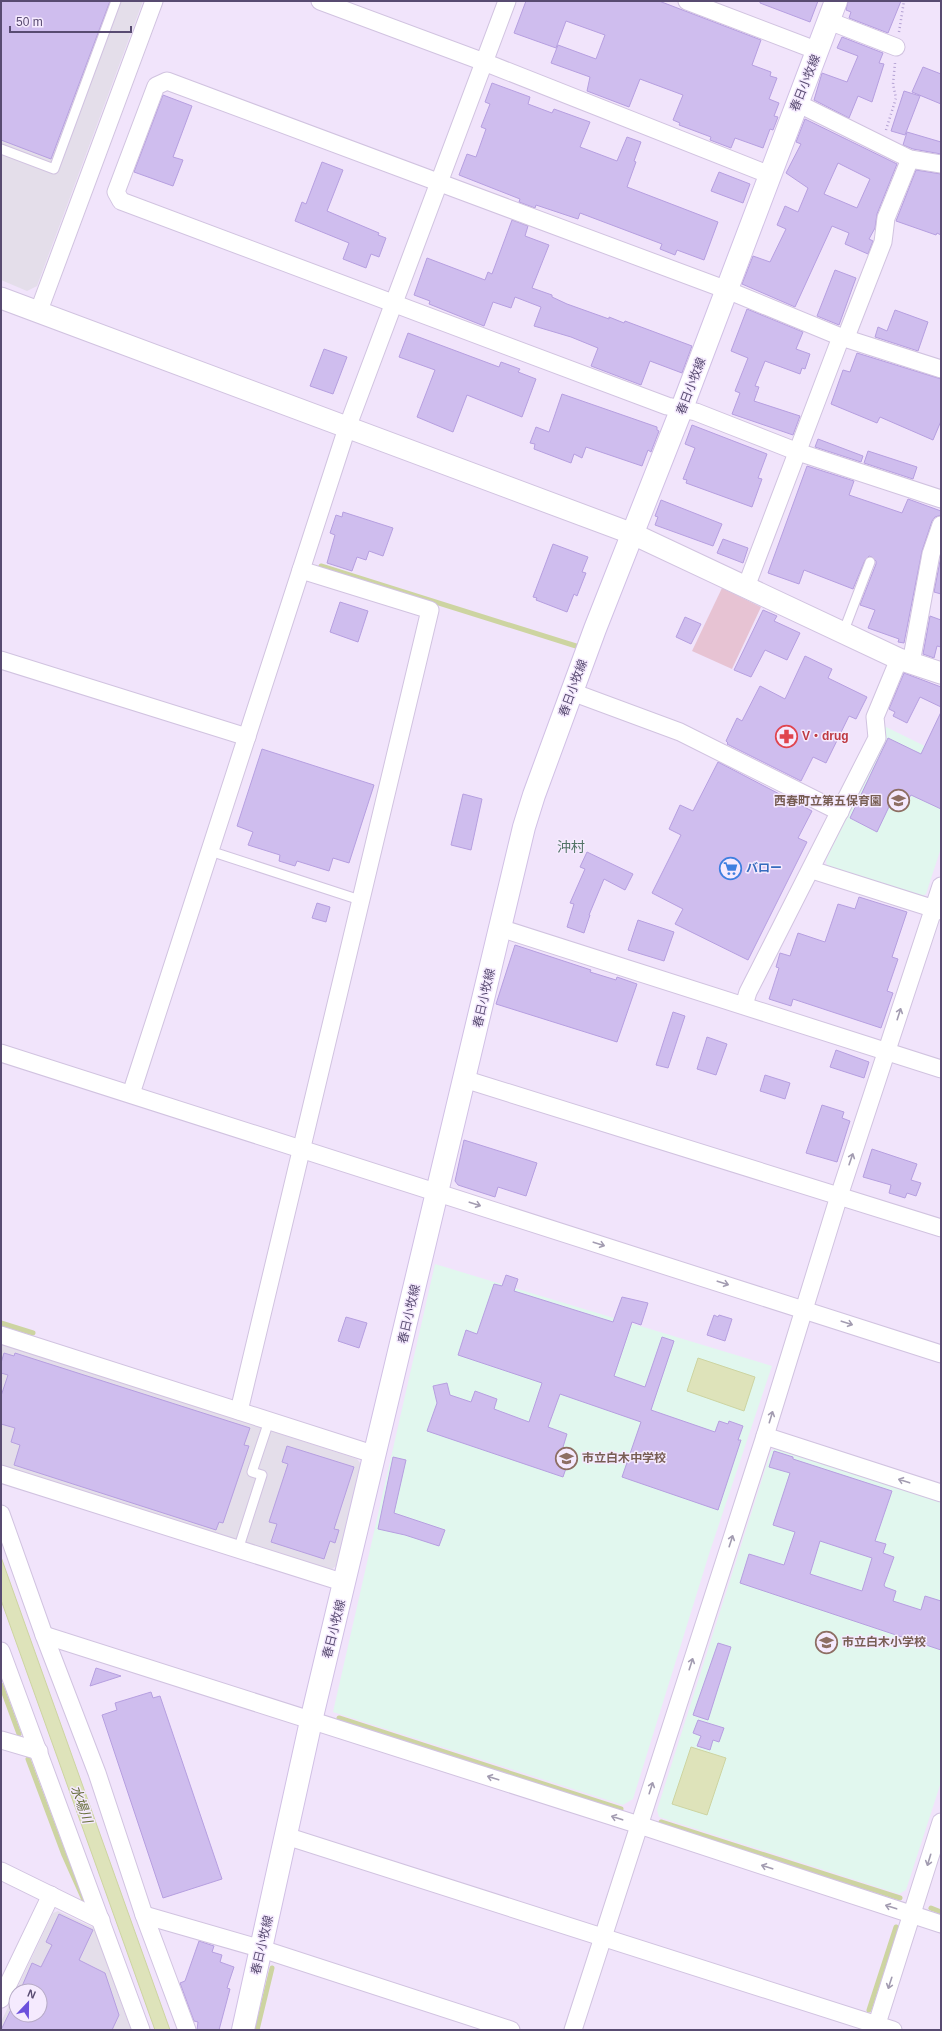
<svg xmlns="http://www.w3.org/2000/svg" width="942" height="2031" viewBox="0 0 942 2031" font-family="Helvetica,'Noto Sans JP',sans-serif">
	<style>
		.industrial { fill: #e4deea; fill-rule: evenodd }
		.education { fill: #e1f7ee }
		.green { fill: #e7c3d3 }
		.water { fill: #dee3ba; stroke: #cdd4a1 }
		.lines { fill: none; stroke-linecap: round; stroke-linejoin: round }
		.stream { stroke: #cdd4a1; stroke-width: 5 }
		.building { fill: #cfbdee; stroke: #b69fe0; fill-rule: evenodd }
		.service-casing { stroke: #d1c3e0; stroke-width: 11 }
		.minor-casing { stroke: #d1c3e0; stroke-width: 19 }
		.tertiary-casing { stroke: #d1c3e0; stroke-width: 23 }
		.secondary-casing { stroke: #d1c0e5; stroke-width: 24 }
		.path { stroke: #b3a1d3; stroke-width: 2.5; stroke-dasharray: 1 3; stroke-linecap: butt }
		.service { stroke: #fff; stroke-width: 9 }
		.minor { stroke: #fff; stroke-width: 17 }
		.tertiary { stroke: #fff; stroke-width: 21 }
		.secondary { stroke: #fff; stroke-width: 22 }
		.oneway { stroke: #a39cb1 }
		.labels { text-anchor: middle; stroke-width: 3; stroke-linejoin: round; paint-order: stroke }
		.street-label { font-size: 12px; fill: #584b71; stroke: #f5eafe }
		.health-label { font-size: 12px; font-weight: bold; fill: #be3a42; stroke: #f5eafe; text-anchor: start }
		.education-label { font-size: 12px; font-weight: bold; fill: #785e54; stroke: #f5eafe; text-anchor: start }
		.shop-label { font-size: 12px; font-weight: bold; fill: #366cbe; stroke: #f5eafe; text-anchor: start }
		.water-label { font-size: 13px; font-style: italic; fill: #68703d; stroke: #f5eafe }
		.quarter-label { font-size: 14px; fill: #527367; stroke: #f5eafe }
	</style>
	<rect width="100%" height="100%" fill="#f1e4fb"/>
	<!-- industrial -->
	<g class="industrial">
		<path d="M1,1H143L37,286L27,291L1,280Z"/>
		<path d="M1,1342L357,1459L361,1464L336,1566L331,1570L1,1465Z"/>
		<path d="M58,1911L94,1928L131,2030H1V2022L53,1913ZM16,1991H40V2015H16Z"/>
	</g>
	<!-- education -->
	<g class="education">
		<path d="M882,725L941,754V848L926,894L921,897L827,868L826,860L885,739Z"/>
		<path d="M435,1264L772,1366L710,1551L633,1799L623,1805L333,1712Z"/>
		<path d="M777,1448L941,1502V1782L906,1890L899,1894L659,1817L657,1810L771,1451Z"/>
	</g>
	<!-- green -->
	<path class="green" d="M722,588L761,607L732,669L692,651Z"/>
	<!-- water -->
	<g class="water">
		<path d="M698,1358L755,1377L744,1411L687,1391Z"/>
		<path d="M1,1557L170,2030H155L1,1600Z"/>
		<path d="M691,1747L726,1758L707,1815L672,1804Z"/>
	</g>
	<g class="lines">
		<!-- stream -->
		<g class="stream">
			<path d="M321,566L576,646"/>
			<path d="M1,1323L33,1333"/>
			<path d="M1,1685L19,1734"/>
			<path d="M339,1718L621,1809"/>
			<path d="M28,1759L64,1855L84,1900"/>
			<path d="M661,1822L900,1898"/>
			<path d="M931,1908L941,1912"/>
			<path d="M869,2010L896,1927"/>
			<path d="M257,2030L272,1968"/>
		</g>
	</g>
	<!-- building -->
	<g class="building">
		<path d="M1,1H110L51,159L1,140Z"/>
		<path d="M526,1H659L761,40L752,65L771,72L770,76L777,78L769,99L779,103L774,116L778,117L773,130L770,129L763,148L735,138L731,148L710,140L711,137L679,125L680,123L673,120L683,95L640,79L629,107L587,91L590,77L551,63L558,45L596,59L605,35L566,21L556,48L514,33Z"/>
		<path d="M760,1H818L810,22L760,3Z"/>
		<path d="M848,1H901L888,33L849,18L851,12L846,10Z"/>
		<path d="M842,37L883,53L879,63L884,64L872,102L858,96L849,118L814,100L822,73L847,82L858,56L837,48Z"/>
		<path d="M923,67L941,74V104L912,92Z"/>
		<path d="M492,83L530,97L528,104L552,113L554,109L590,122L580,147L617,161L627,137L641,142L634,161L636,162L627,187L718,222L704,260L677,250L675,255L660,249L662,244L580,213L578,219L536,205L535,208L519,202L520,199L459,175L467,154L476,157L486,129L481,127L490,104L485,102Z"/>
		<path d="M904,91L920,96L905,135L891,131Z"/>
		<path d="M163,95L192,106L173,157L183,160L173,186L134,172Z"/>
		<path d="M805,119L897,164L877,214L875,228L869,239L873,241L868,254L845,244L849,233L832,226L795,307L742,284L753,256L770,262L786,229L777,225L785,206L798,212L808,188L786,173L801,144L796,142ZM838,163L870,179L857,208L824,194Z"/>
		<path d="M907,132L941,142V154L913,149L903,145Z"/>
		<path d="M322,162L343,170L327,211L379,233L378,235L386,238L379,257L371,254L366,268L343,259L349,243L295,221L302,202L306,204Z"/>
		<path d="M916,170L941,174V235L937,233L936,235L896,221Z"/>
		<path d="M719,172L750,184L743,203L711,191Z"/>
		<path d="M512,220L528,226L525,236L549,245L532,288L552,295V297L567,304L609,319V317L624,323L625,321L692,346L682,373L650,361L641,385L591,366L598,348L571,337L534,326L541,307L515,297L511,308L493,302L484,326L429,304L430,301L414,295L427,258L485,280L488,272L492,274Z"/>
		<path d="M835,270L856,278L839,325L817,316Z"/>
		<path d="M747,309L803,332L796,349L810,354L805,369L802,368L800,374L765,361L755,386L759,387L754,401L800,416L793,435L732,414L740,393L735,391L748,358L731,351Z"/>
		<path d="M895,310L928,322L918,351L875,337L878,327L887,331Z"/>
		<path d="M408,333L499,367L501,362L520,369L518,372L536,379L522,417L467,395L453,432L417,417L435,370L399,357Z"/>
		<path d="M324,349L347,357L333,394L310,386Z"/>
		<path d="M857,353L941,379V421L933,440L880,417L877,423L831,404L843,370L850,372Z"/>
		<path d="M562,394L657,427V430L659,431L651,452L648,450L642,466L586,447L582,458L574,454L571,463L534,449L535,444L530,443L536,427L549,432Z"/>
		<path d="M692,425L767,454L758,478L762,479L752,507L686,483L687,480L683,479L695,448L685,444Z"/>
		<path d="M818,439L863,456L861,462L815,447Z"/>
		<path d="M868,451L917,467L913,479L864,463Z"/>
		<path d="M807,466L854,481L849,495L902,513L908,499L941,511V515L935,517L932,521L922,551L904,643L898,642L899,639L868,628L875,610L860,605L876,564V561L872,557L869,556L865,560L853,589L804,570L799,584L768,573Z"/>
		<path d="M661,500L722,524L713,546L655,525L658,517L655,516Z"/>
		<path d="M343,512L393,528L383,556L369,551L366,560L357,557L352,571L327,563L335,535L330,533L336,515L342,517Z"/>
		<path d="M723,539L748,548L743,563L717,553Z"/>
		<path d="M553,544L588,557L582,572L586,573L577,596L574,594L567,612L536,600L537,598L533,597Z"/>
		<path d="M941,556V594L934,592Z"/>
		<path d="M340,602L368,611L358,642L330,632Z"/>
		<path d="M763,610L777,616L774,621L800,633L787,660L765,650L751,677L734,670Z"/>
		<path d="M930,616L941,620V647L937,646L934,658L923,654Z"/>
		<path d="M685,617L701,624L691,644L676,637Z"/>
		<path d="M805,656L832,669L828,678L867,697L856,719L849,716L826,763L813,757L801,781L727,744L728,743L726,741L737,718L742,721L760,686L785,699Z"/>
		<path d="M904,673L941,687V707L920,697L907,723L893,716L895,712L889,709Z"/>
		<path d="M941,712V809L911,795L909,798L896,792L877,832L850,818L888,738L921,754Z"/>
		<path d="M262,749L374,785L349,863L333,858L329,871L297,861L295,866L279,861L280,855L248,845L253,832L237,826Z"/>
		<path d="M718,762L812,811L798,838L807,842L748,960L675,924L683,909L652,893L681,835L669,829L680,805L693,811Z"/>
		<path d="M463,794L482,799L471,850L451,845Z"/>
		<path d="M587,852L633,874L625,890L604,879L589,915H590L584,933L567,927L574,904L570,903L585,869L580,867Z"/>
		<path d="M859,897L907,912L892,957L898,959L887,991L893,993L881,1028L793,999L791,1006L769,999L779,968L776,967L780,953L790,956L798,933L825,942L838,904L855,909Z"/>
		<path d="M317,903L330,907L326,922L312,918Z"/>
		<path d="M638,920L674,932L664,961L628,950Z"/>
		<path d="M515,945L591,970L590,972L616,980L617,977L637,984L617,1042L496,1004Z"/>
		<path d="M673,1012L685,1016L668,1068L656,1065Z"/>
		<path d="M707,1037L727,1044L716,1075L697,1069Z"/>
		<path d="M836,1050L869,1062L864,1078L830,1067Z"/>
		<path d="M765,1075L790,1083L785,1099L760,1091Z"/>
		<path d="M822,1105L844,1112L842,1118L850,1121L837,1162L806,1153Z"/>
		<path d="M464,1140L537,1163L526,1196L498,1187L495,1197L458,1185L455,1181Z"/>
		<path d="M872,1149L917,1164L911,1180L921,1183L916,1196L907,1193L905,1198L889,1193L891,1185L863,1177Z"/>
		<path d="M506,1275L518,1279L514,1291L613,1322L622,1297L648,1303L641,1325L632,1322L614,1376L645,1387L662,1337L674,1341L651,1410L715,1432L719,1421L728,1424L729,1421L743,1426L738,1440H741L718,1510L622,1477L641,1422L560,1394L548,1427L567,1434L563,1447L572,1451L563,1477L427,1431L437,1403L433,1386L447,1383L450,1395L471,1402L475,1391L497,1399L494,1409L529,1422L542,1383L458,1355L466,1330L477,1334L494,1284L502,1286Z"/>
		<path d="M714,1315L718,1317L719,1315L732,1319L725,1341L707,1335Z"/>
		<path d="M346,1317L367,1323L359,1348L338,1341Z"/>
		<path d="M4,1353L14,1356L15,1353L250,1428L244,1445L249,1446L223,1523L219,1522L216,1530L14,1465L20,1445L11,1442L15,1428L1,1424V1396L8,1375L1,1373V1363Z"/>
		<path d="M287,1446L354,1467L334,1529L339,1530L335,1543L330,1541L324,1559L271,1542L277,1524L269,1522L288,1464L282,1462Z"/>
		<path d="M774,1451L793,1457V1459L892,1491L875,1541L886,1544L883,1553L894,1557L884,1585L885,1587L896,1591L893,1601L921,1610L925,1596L941,1601V1650L740,1583L749,1554L784,1565L795,1532L773,1525L790,1473L769,1467ZM820,1541L872,1558L862,1591L810,1574Z"/>
		<path d="M393,1457L406,1460L394,1513L445,1530L439,1546L405,1535L378,1529Z"/>
		<path d="M718,1643L731,1647L708,1720L693,1715Z"/>
		<path d="M96,1668L121,1676L90,1686Z"/>
		<path d="M151,1692L153,1698L160,1696L222,1879L163,1898L102,1715L117,1710L115,1703Z"/>
		<path d="M698,1720L724,1728L719,1742L713,1740L710,1750L697,1746L701,1736L693,1733Z"/>
		<path d="M59,1914L93,1930L79,1960L105,1973L119,2015L112,2030H1L16,1999V2015H40V1991H20L32,1963L41,1967L52,1945L46,1942Z"/>
		<path d="M199,1941L214,1946L212,1952L222,1955L220,1962L234,1967L227,1988L230,1989L219,2030H197L198,2022L194,2021L180,1983L185,1981Z"/>
	</g>
	<g class="lines">
		<defs>
			<g id="service">
				<path d="M1,149L54,169L116,1"/>
				<path d="M843,633L870,562"/>
				<path d="M210,851L360,900"/>
				<path d="M238,1550L262,1475L252,1472L269,1421"/>
			</g>
			<g id="minor">
				<path d="M320,1L484,62L770,175"/>
				<path d="M687,1L818,51"/>
				<path d="M829,21L896,47"/>
				<path d="M797,103L910,159L941,164"/>
				<path d="M38,313L154,1"/>
				<path d="M846,337L883,242L886,218L910,159"/>
				<path d="M941,369L841,337L727,290L167,81L156,86L116,192L121,201L667,406L696,412L798,452L941,499"/>
				<path d="M746,587L841,337"/>
				<path d="M1,660L247,737"/>
				<path d="M911,663L931,554L941,525"/>
				<path d="M572,692L680,732L840,812"/>
				<path d="M812,870L941,911"/>
				<path d="M500,928L941,1069"/>
				<path d="M744,1005L748,992L877,738L875,717L899,659"/>
				<path d="M1,1053L941,1354"/>
				<path d="M464,1079L941,1228"/>
				<path d="M131,1094L347,428L507,1"/>
				<path d="M1,1335L376,1455"/>
				<path d="M239,1411L430,610L301,570"/>
				<path d="M765,1436L941,1493"/>
				<path d="M1,1474L345,1583"/>
				<path d="M1,1514L44,1635L97,1773L144,1915L187,2030"/>
				<path d="M44,1635L639,1825L941,1924"/>
				<path d="M1,1651L141,2030"/>
				<path d="M1,1740L39,1751"/>
				<path d="M286,1836L893,2030"/>
				<path d="M1,1871L101,1920"/>
				<path d="M144,1915L262,1949L511,2030"/>
				<path d="M1,1999L51,1895"/>
				<path d="M573,2030L765,1436L839,1196L941,886"/>
				<path d="M875,2030L941,1822"/>
			</g>
			<path id="tertiary" d="M1,298L633,534L899,659L941,673"/>
			<path id="secondary" d="M243,2030L311,1721L524,827L534,795L595,629L682,408L836,1"/>
		</defs>
		<!-- service casing -->
		<use href="#service" class="service-casing"/>
		<!-- minor casing -->
		<use href="#minor" class="minor-casing"/>
		<!-- tertiary casing -->
		<use href="#tertiary" class="tertiary-casing"/>
		<!-- secondary casing -->
		<use href="#secondary" class="secondary-casing"/>
		<!-- path -->
		<g class="path">
			<path d="M899,32L904,1"/>
			<path d="M886,130L896,98L893,84L895,63"/>
		</g>
		<!-- service -->
		<use href="#service" class="service"/>
		<!-- minor -->
		<use href="#minor" class="minor"/>
		<!-- tertiary -->
		<use href="#tertiary" class="tertiary"/>
		<!-- secondary -->
		<use href="#secondary" class="secondary"/>
	</g>
	<!-- one-way arrows -->
	<defs><path id="oneway-shaft" d="M-6 0H5M1.5-3L5.5 0L1.5 3" fill="none" stroke-width="1.6" stroke-linecap="round" stroke-linejoin="round"/></defs>
	<g class="oneway">
		<use href="#oneway-shaft" transform="translate(899 1014) rotate(-72)"/>
		<use href="#oneway-shaft" transform="translate(851 1159) rotate(-71)"/>
		<use href="#oneway-shaft" transform="translate(475 1204) rotate(18)"/>
		<use href="#oneway-shaft" transform="translate(599 1244) rotate(18)"/>
		<use href="#oneway-shaft" transform="translate(723 1283) rotate(18)"/>
		<use href="#oneway-shaft" transform="translate(847 1323) rotate(18)"/>
		<use href="#oneway-shaft" transform="translate(771 1417) rotate(-73)"/>
		<use href="#oneway-shaft" transform="translate(904 1481) rotate(-162)"/>
		<use href="#oneway-shaft" transform="translate(731 1541) rotate(-72)"/>
		<use href="#oneway-shaft" transform="translate(691 1664) rotate(-72)"/>
		<use href="#oneway-shaft" transform="translate(493 1778) rotate(-162)"/>
		<use href="#oneway-shaft" transform="translate(651 1788) rotate(-72)"/>
		<use href="#oneway-shaft" transform="translate(617 1818) rotate(-162)"/>
		<use href="#oneway-shaft" transform="translate(929 1860) rotate(107)"/>
		<use href="#oneway-shaft" transform="translate(767 1867) rotate(-162)"/>
		<use href="#oneway-shaft" transform="translate(891 1907) rotate(-162)"/>
		<use href="#oneway-shaft" transform="translate(890 1983) rotate(108)"/>
	</g>
	<!-- icons -->
	<defs>
		<symbol id="pharmacy-ring" viewBox="-11 -11 22 22"><circle r="9.5" fill="#f5eafe" stroke="#e0444e" stroke-width="1.5"/><path d="M-2-6h4v4h4v4h-4v4h-4v-4h-4v-4h4Z" fill="#e0444e"/></symbol>
		<symbol id="school-ring" viewBox="-11 -11 22 22"><circle r="9.5" fill="#f5eafe" stroke="#8d6e63" stroke-width="1.5"/><path d="M0-5L7-2L0 1L-7-2ZM-4 1L0 2.5L4 1V4Q0 6-4 4Z" fill="#8d6e63"/></symbol>
		<symbol id="supermarket-ring" viewBox="-11 -11 22 22"><circle r="9.5" fill="#f5eafe" stroke="#3f7fe0" stroke-width="1.5"/><path d="M-6-5.5h2.5l.6 2H6L4.5 2H-2.5L-4.4-4H-6ZM-1.5 3.2a1.3 1.3 0 1 0 .1 0ZM3 3.2a1.3 1.3 0 1 0 .1 0Z" fill="#3f7fe0"/></symbol>
	</defs>
	<g fill-rule="evenodd">
		<use href="#pharmacy-ring" x="774" y="724" width="25" height="25"/>
		<use href="#school-ring" x="886" y="788" width="25" height="25"/>
		<use href="#supermarket-ring" x="718" y="856" width="25" height="25"/>
		<use href="#school-ring" x="554" y="1446" width="25" height="25"/>
		<use href="#school-ring" x="814" y="1630" width="25" height="25"/>
	</g>
	<g class="labels">
		<!-- street labels -->
		<g class="street-label">
			<text transform="translate(805 83) rotate(-68)" y="4">春日小牧線</text>
			<text transform="translate(691 386) rotate(-69)" y="4">春日小牧線</text>
			<text transform="translate(573 688) rotate(-70)" y="4">春日小牧線</text>
			<text transform="translate(484 998) rotate(-77)" y="4">春日小牧線</text>
			<text transform="translate(409 1314) rotate(-77)" y="4">春日小牧線</text>
			<text transform="translate(334 1629) rotate(-76)" y="4">春日小牧線</text>
			<text transform="translate(262 1945) rotate(-77)" y="4">春日小牧線</text>
		</g>
		<!-- health labels -->
		<g class="health-label">
			<text x="802" y="740">V・drug</text>
		</g>
		<!-- education labels -->
		<g class="education-label">
			<text x="882" y="805" text-anchor="end">西春町立第五保育園</text>
			<text x="582" y="1462">市立白木中学校</text>
			<text x="842" y="1646">市立白木小学校</text>
		</g>
		<!-- shop labels -->
		<g class="shop-label">
			<text x="746" y="872">バロー</text>
		</g>
		<!-- water labels -->
		<g class="water-label">
			<text transform="translate(82 1804) rotate(70)" y="5">水場川</text>
		</g>
		<!-- quarter labels -->
		<g class="quarter-label">
			<text x="571" y="852">沖村</text>
		</g>
	</g>
	<!-- border -->
	<rect width="942" height="2031" fill="none" stroke="#584b71" stroke-width="4"/>
	<!-- north arrow -->
	<g transform="translate(28 2003) rotate(22)"><circle r="19" fill="#f5eafe" stroke="#b6aac6"/>
	<path d="M0-3L7 15L0 10L-7 15Z" fill="#6c50dd"/>
	<text y="-6" font-size="11" font-weight="bold" text-anchor="middle" fill="#584b71">N</text>
	</g>
	<!-- scale -->
	<path d="M10 26v6h121v-6" fill="none" stroke="#584b71" stroke-width="2"/>
	<text x="16" y="26" font-size="12" fill="#584b71" stroke="#f5eafe" stroke-width="3" paint-order="stroke">50 m</text>
</svg>
